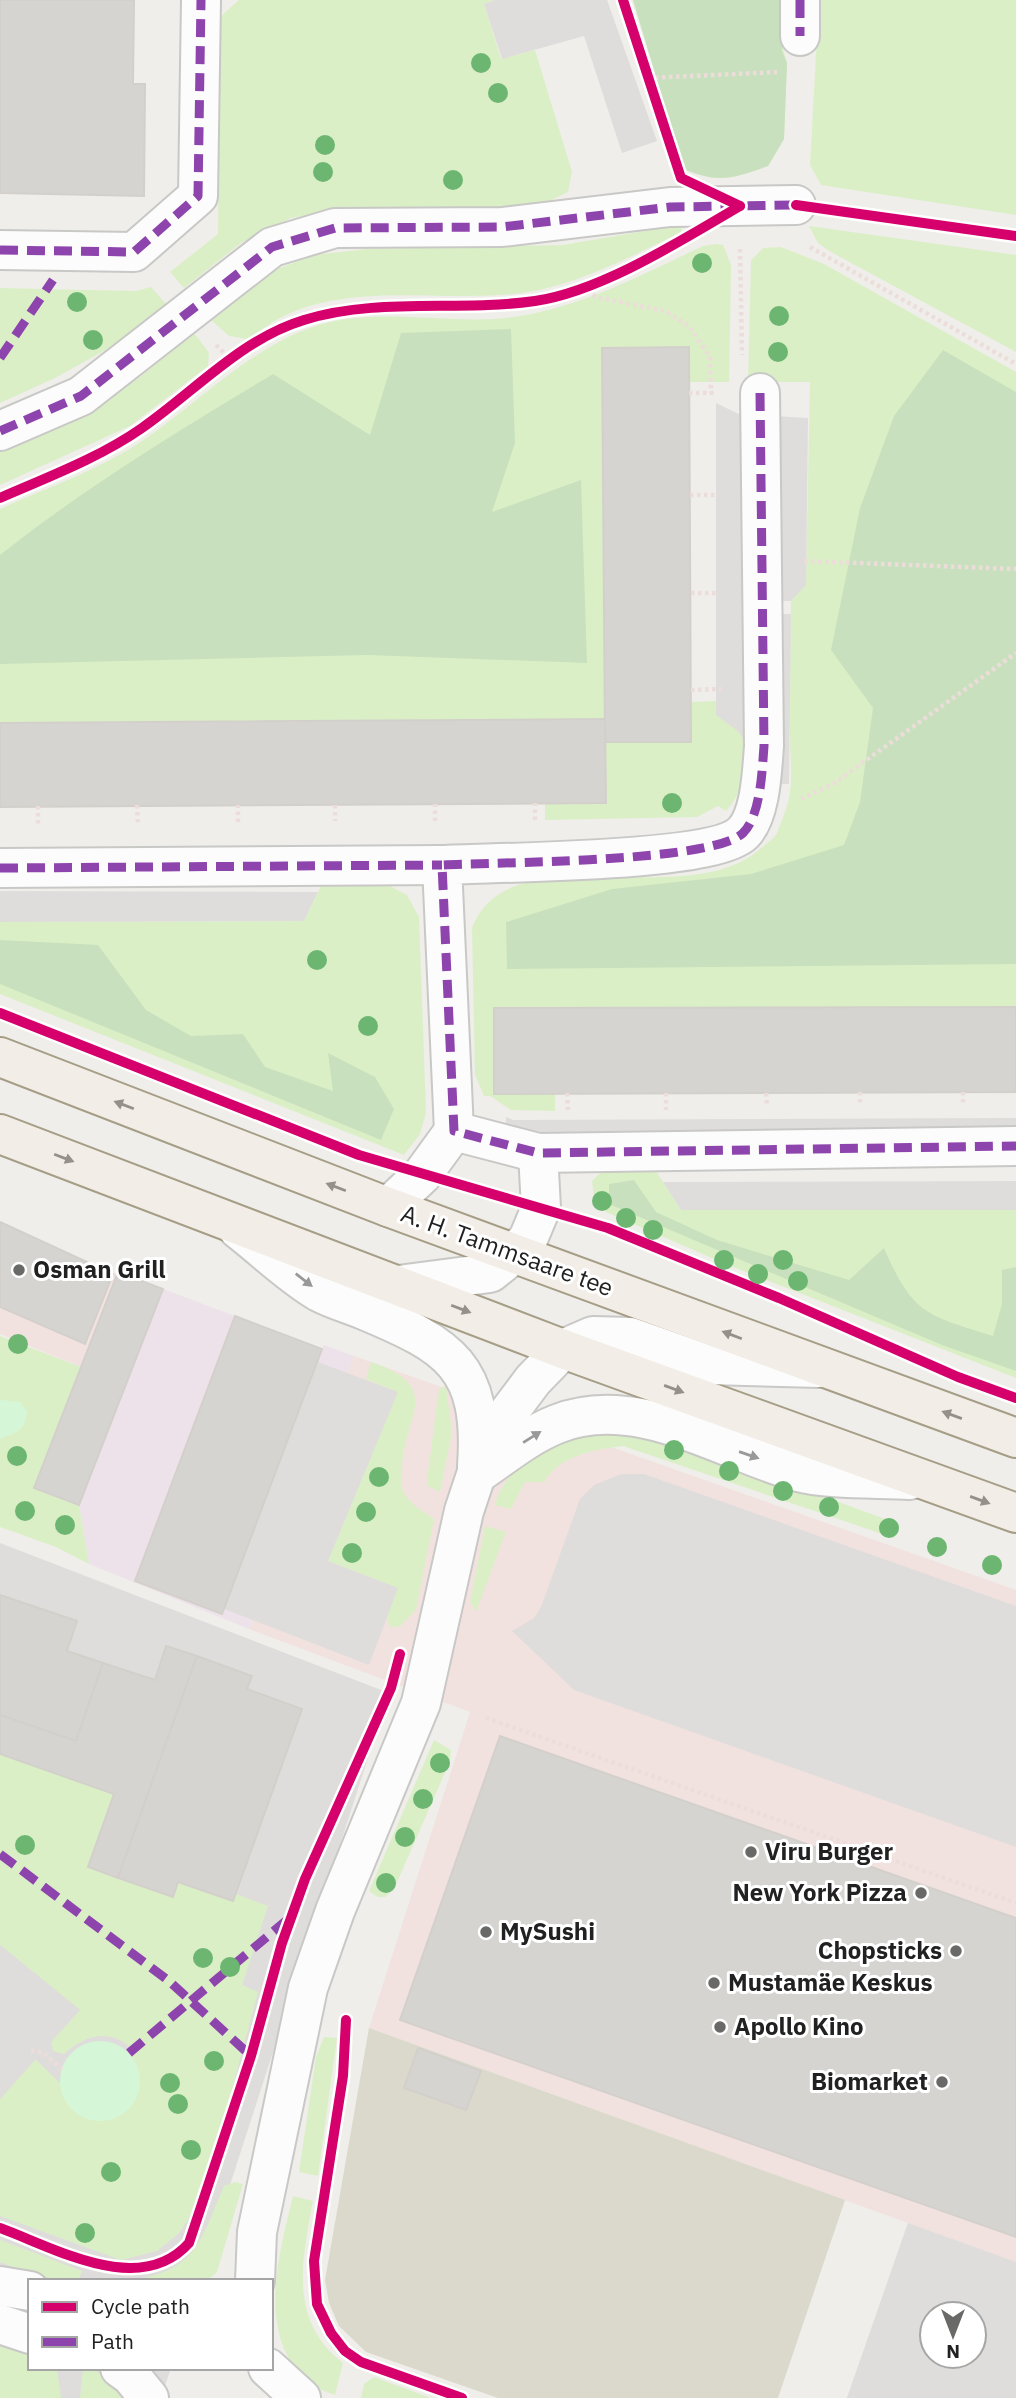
<svg xmlns="http://www.w3.org/2000/svg" width="1016" height="2398" viewBox="0 0 1016 2398" font-family="'IBM Plex Sans',sans-serif">
	<style>
		.residential { fill: #dfdddb }
		.commercial { fill: #f2e2df; fill-rule: evenodd }
		.industrial { fill: #ede2e9 }
		.construction { fill: #dad9cb }
		.grass { fill: #dbefc7 }
		.forest { fill: #c8e0bd }
		.park { fill: #d6f7d7 }
		.parking { fill: #dedddb; fill-rule: evenodd }
		.building { fill: #d6d4d1; stroke: #d3d0cb; stroke-width: 2 }
		.lines { fill: none; stroke-linecap: round; stroke-linejoin: round }
		.minor-casing { stroke: #c8c8c6; stroke-width: 42 }
		.major-casing { stroke: #a69d86; stroke-width: 42 }
		.path { stroke: #ecddda; stroke-width: 4.5; stroke-dasharray: 3.5 3.5; stroke-linecap: butt }
		.minor { stroke: #fdfcfc; stroke-width: 38 }
		.major { stroke: #f2ede6; stroke-width: 38 }
		.quiet { stroke: #8e44ad; stroke-width: 9; stroke-dasharray: 18 9; stroke-linecap: butt }
		.cycleway-casing { stroke: #fff; stroke-width: 15 }
		.cycleway { stroke: #d6006c; stroke-width: 10 }
		.tree { fill: #6db672 }
		.oneway { fill: #94918d }
		.oneway2 { fill: #9a9999 }
		.poi-dot { fill: #696967; stroke: #fff; stroke-width: 2.5 }
		.labels { text-anchor: middle; stroke-width: 6; stroke-linejoin: round; paint-order: stroke }
		.street-label { font-size: 24px; fill: #212121; stroke: #fff }
		.poi-label { font-size: 24px; font-weight: bold; fill: #212121; stroke: #fff; text-anchor: start }
	</style>
	<rect width="100%" height="100%" fill="#efeeea"/>
	<!-- residential -->
	<path class="residential" d="M0,1543L389,1693L199,2281H30V2368H171L161,2398H0Z"/>
	<!-- commercial -->
	<g class="commercial">
		<path d="M0,1222L113,1274L118,1272L81,1367L0,1334Z"/>
		<path d="M354,1356L1016,1590V2398H847L908,2223L369,2028L470,1712L249,1629ZM932,2314H974V2356H932Z"/>
	</g>
	<!-- industrial -->
	<path class="industrial" d="M118,1272L322,1349L324,1345L354,1356L249,1629L89,1564L79,1506L34,1488Z"/>
	<!-- construction -->
	<path class="construction" d="M369,2028L845,2200L778,2398H498L366,2352L339,2326L329,2303L325,2280Z"/>
	<!-- grass -->
	<g class="grass">
		<path d="M239,0H495L484,4L501,59L535,50L572,172L568,192L541,205L508,209H349L291,218L241,243L184,288L170,272L218,234L220,17Z"/>
		<path d="M633,0H1016V215L821,185L810,165L817,36L780,37L787,63L784,139L768,166C734,178 718,184 684,169Z"/>
		<path d="M680,225L682,232C631,256 578,285 522,293C446,303 361,282 288,314C274,320 261,331 247,339L229,336L210,319L272,271L314,255L367,249L563,245Z"/>
		<path d="M809,226L1016,255V352L831,252L818,243Z"/>
		<path d="M716,244L723,245L731,265L729,382H689L605,719L0,723V509C49,487 104,468 148,437C198,402 252,348 310,328C367,307 435,322 494,319C569,314 637,277 703,246Z"/>
		<path d="M781,247L824,264L1016,372V1007L494,1008V1094H555V1111L511,1110L490,1096H484L475,1075L472,928C508,832 680,913 758,851C764,845 773,840 777,833C781,822 787,809 789,798C793,778 790,754 790,734C790,690 790,645 791,601L806,584L810,382H748L751,260L763,248Z"/>
		<path d="M151,287L166,304L111,347L55,378L0,403V288L135,291Z"/>
		<path d="M194,333L209,353L208,366L130,426L0,485V448L87,409L140,377Z"/>
		<path d="M716,701L717,715C724,720 734,726 739,732C756,754 742,794 726,811L718,806L697,817L545,820V803H606L605,742H691V702Z"/>
		<path d="M323,882L390,886L407,895L419,917L426,1113L420,1134L404,1155L0,994V922L304,921Z"/>
		<path d="M654,1168L681,1210H1016V1378L728,1265L606,1212L594,1197L592,1181L604,1169Z"/>
		<path d="M0,1336L81,1367L34,1487L79,1505L89,1564L56,1547L0,1527Z"/>
		<path d="M371,1362C446,1388 403,1414 402,1470C402,1476 400,1485 403,1491C409,1504 423,1511 434,1519L416,1610L400,1626L391,1628L386,1617L397,1588L328,1561L397,1392L366,1379Z"/>
		<path d="M446,1386L452,1432L440,1492L428,1486L427,1480L439,1389Z"/>
		<path d="M624,1432L693,1449L899,1524L894,1538L623,1446C593,1450 561,1455 544,1482H525L511,1509L495,1505C503,1471 547,1441 580,1435C594,1432 610,1433 624,1432Z"/>
		<path d="M485,1526L506,1532L476,1612L470,1602Z"/>
		<path d="M434,1740L451,1750L450,1761L394,1889L385,1897H378L369,1891Z"/>
		<path d="M0,1754L114,1794L88,1867L172,1897L178,1882L233,1901L236,1894L268,1906L242,1985L258,1992L216,2149L189,2218L179,2233L157,2251L121,2260L0,2216V2099L35,2059L61,2084V2090L113,2118C133,2108 145,2090 137,2067C135,2059 129,2056 130,2047C108,2028 84,2036 64,2054L53,2051L51,2041L80,2010L0,1945Z"/>
		<path d="M324,2037L337,2038L318,2176L299,2172L316,2057Z"/>
		<path d="M235,2182L243,2184L217,2272L207,2281H127C197,2271 199,2244 224,2186Z"/>
		<path d="M293,2196L313,2201C302,2261 288,2320 343,2363L335,2395C327,2392 317,2389 311,2384C254,2339 279,2254 293,2196Z"/>
		<path d="M0,2240L82,2271L78,2281H51L0,2262Z"/>
		<path d="M0,2341L30,2350V2368H57L61,2398H0Z"/>
		<path d="M83,2368L101,2373L124,2398H80Z"/>
		<path d="M374,2377L431,2398H361L364,2384Z"/>
	</g>
	<!-- forest -->
	<g class="forest">
		<path d="M633,0H782V51L787,63L784,139L768,166C734,178 718,184 684,169Z"/>
		<path d="M511,329L515,443L492,512L581,480L587,663L368,655L0,664V555C86,487 179,430 273,374L370,435L401,333Z"/>
		<path d="M943,350L1016,392V964L507,969L506,922L612,889L751,874L844,845L860,802L873,708L831,650L860,508L894,416Z"/>
		<path d="M0,940L98,945L146,1010L191,1036L243,1034L265,1067L333,1091L328,1053L375,1077L394,1109L381,1140L0,984Z"/>
		<path d="M634,1180L656,1212L717,1240L849,1280L884,1248C913,1315 927,1315 993,1336L1002,1304V1270L1016,1267V1371L942,1345L609,1204V1184Z"/>
	</g>
	<!-- park -->
	<g class="park">
		<path d="M0,1400L20,1402L27,1411C26,1431 16,1432 0,1439Z"/>
		<circle cx="100" cy="2081" r="40"/>
	</g>
	<!-- parking -->
	<g class="parking">
		<path d="M495,0H607L657,141L622,153L584,36L502,59L484,4Z"/>
		<path d="M716,403L745,417L749,719L744,741L739,732L716,715Z"/>
		<path d="M774,416L808,418L806,585L791,601H776Z"/>
		<path d="M771,614H791L789,784H771Z"/>
		<path d="M0,891L318,892L304,921L0,922Z"/>
		<path d="M506,1117L513,1120L1016,1118V1131L506,1134Z"/>
		<path d="M1016,1181V1210H681L663,1182Z"/>
		<path d="M318,1362L398,1392L328,1561L398,1588L369,1665L224,1609Z"/>
		<path d="M621,1474H644L1016,1606V1847L574,1690L512,1631L534,1618L541,1607L580,1499L594,1485Z"/>
		<path d="M0,1945L80,2010L0,2099Z"/>
		<path d="M908,2223L1016,2262V2398H847ZM932,2314H974V2356H932Z"/>
	</g>
	<!-- building -->
	<g class="building">
		<path d="M0,0H134L133,84H145L144,196L0,193Z"/>
		<path d="M689,347L691,742H605L602,348Z"/>
		<path d="M605,719L606,803L0,807V723Z"/>
		<path d="M1016,1007V1092L494,1094V1008Z"/>
		<path d="M0,1222L113,1274L85,1344L0,1307Z"/>
		<path d="M118,1272L163,1289L79,1505L34,1488Z"/>
		<path d="M235,1316L322,1349L222,1614L135,1581Z"/>
		<path d="M0,1595L77,1621L67,1651L103,1663L76,1741L0,1715Z"/>
		<path d="M166,1646L197,1656L118,1878L88,1867L114,1794L0,1754V1715L76,1741L103,1663L155,1680Z"/>
		<path d="M197,1656L252,1676L247,1689L302,1709L233,1901L178,1882L173,1897L118,1878Z"/>
		<path d="M500,1736L1016,1918V2237L400,2020Z"/>
		<path d="M418,2048L481,2071L466,2110L404,2088Z"/>
	</g>
	<g class="lines">
		<defs>
			<g id="minor">
				<path d="M800,0V36"/>
				<path d="M0,250L134,252L198,196L201,0"/>
				<path d="M760,393L764,746C762,770 761,815 743,833C712,863 495,862 442,865L454,1131L538,1153L1016,1146"/>
				<path d="M0,431L81,396L272,247L335,228L502,227L670,207L796,205"/>
				<path d="M0,868L442,865"/>
				<path d="M388,1207L422,1175L454,1131"/>
				<path d="M238,1229C264,1249 290,1275 319,1292C332,1299 349,1304 364,1310C450,1346 484,1366 477,1466"/>
				<path d="M398,1285L490,1273L515,1253L528,1239L541,1208L538,1153"/>
				<path d="M480,1472C505,1455 529,1435 557,1424C636,1392 723,1451 798,1472C828,1480 878,1478 910,1480"/>
				<path d="M255,2281L257,2232L308,1988L335,1911L421,1703L464,1511L476,1475L509,1412L533,1380L563,1349L593,1336L630,1337L709,1365L819,1368"/>
				<path d="M0,2286L30,2291"/>
				<path d="M0,2324L30,2334"/>
				<path d="M120,2368L131,2376L149,2398"/>
				<path d="M268,2368L301,2398"/>
			</g>
			<g id="major">
				<path d="M0,1057L388,1207L1016,1438"/>
				<path d="M0,1134L563,1349L1016,1513"/>
			</g>
		</defs>
		<!-- minor casing -->
		<use href="#minor" class="minor-casing"/>
		<!-- major casing -->
		<use href="#major" class="major-casing"/>
		<!-- path -->
		<g class="path">
			<path d="M648,78L777,72"/>
			<path d="M810,247L1016,364"/>
			<path d="M740,249L742,355"/>
			<path d="M581,287L596,297L665,311L689,326L710,357L711,393"/>
			<path d="M216,345L230,359"/>
			<path d="M689,393H714"/>
			<path d="M690,495H717"/>
			<path d="M804,561L1016,569"/>
			<path d="M691,593H718"/>
			<path d="M691,690L722,689"/>
			<path d="M801,799L833,784L1016,653"/>
			<path d="M137,805L138,826"/>
			<path d="M335,805V821"/>
			<path d="M38,806V826"/>
			<path d="M535,820V803"/>
			<path d="M435,821V804"/>
			<path d="M238,822V805"/>
			<path d="M860,1092V1106"/>
			<path d="M963,1092V1106"/>
			<path d="M567,1093L568,1110"/>
			<path d="M666,1093V1110"/>
			<path d="M766,1093L767,1106"/>
			<path d="M486,1718L1016,1903"/>
			<path d="M31,2051L42,2052L62,2069"/>
		</g>
		<!-- minor -->
		<use href="#minor" class="minor"/>
		<!-- major -->
		<use href="#major" class="major"/>
		<!-- quiet -->
		<g class="quiet">
			<path d="M800,0V36"/>
			<path d="M0,250L134,252L198,196L201,0"/>
			<path d="M0,358L53,280"/>
			<path d="M760,393L764,746C762,770 761,815 743,833C712,863 495,862 442,865L454,1131L538,1153L1016,1146"/>
			<path d="M0,431L81,396L272,247L335,228L502,227L670,207L796,205"/>
			<path d="M0,868L442,865"/>
			<path d="M0,1854L169,1981L251,2056"/>
			<path d="M129,2053L287,1920"/>
		</g>
		<defs>
			<g id="cycleway">
				<path d="M623,0L681,178L740,206"/>
				<path d="M796,205L1016,236"/>
				<path d="M0,498C48,477 99,458 142,428C194,392 241,339 304,320C378,297 458,312 535,301C602,291 682,240 740,206"/>
				<path d="M0,1013L359,1155L608,1228L779,1298L958,1377L1016,1398"/>
				<path d="M346,2020L343,2076L314,2261L317,2304L331,2333L345,2351L361,2362L462,2398"/>
				<path d="M0,2228C55,2248 140,2298 189,2243L251,2056L282,1943L305,1879L391,1688L400,1654"/>
			</g>
		</defs>
		<!-- cycleway casing -->
		<use href="#cycleway" class="cycleway-casing"/>
		<!-- cycleway -->
		<use href="#cycleway" class="cycleway"/>
	</g>
	<!-- trees -->
	<g class="tree">
		<circle cx="481" cy="63" r="10"/>
		<circle cx="498" cy="93" r="10"/>
		<circle cx="325" cy="145" r="10"/>
		<circle cx="323" cy="172" r="10"/>
		<circle cx="453" cy="180" r="10"/>
		<circle cx="702" cy="263" r="10"/>
		<circle cx="77" cy="302" r="10"/>
		<circle cx="779" cy="316" r="10"/>
		<circle cx="93" cy="340" r="10"/>
		<circle cx="778" cy="352" r="10"/>
		<circle cx="672" cy="803" r="10"/>
		<circle cx="317" cy="960" r="10"/>
		<circle cx="368" cy="1026" r="10"/>
		<circle cx="602" cy="1201" r="10"/>
		<circle cx="626" cy="1218" r="10"/>
		<circle cx="653" cy="1230" r="10"/>
		<circle cx="724" cy="1260" r="10"/>
		<circle cx="783" cy="1260" r="10"/>
		<circle cx="758" cy="1274" r="10"/>
		<circle cx="798" cy="1281" r="10"/>
		<circle cx="18" cy="1344" r="10"/>
		<circle cx="674" cy="1450" r="10"/>
		<circle cx="17" cy="1456" r="10"/>
		<circle cx="729" cy="1471" r="10"/>
		<circle cx="379" cy="1477" r="10"/>
		<circle cx="783" cy="1491" r="10"/>
		<circle cx="829" cy="1507" r="10"/>
		<circle cx="25" cy="1511" r="10"/>
		<circle cx="366" cy="1512" r="10"/>
		<circle cx="65" cy="1525" r="10"/>
		<circle cx="889" cy="1528" r="10"/>
		<circle cx="937" cy="1547" r="10"/>
		<circle cx="352" cy="1553" r="10"/>
		<circle cx="992" cy="1565" r="10"/>
		<circle cx="440" cy="1763" r="10"/>
		<circle cx="423" cy="1799" r="10"/>
		<circle cx="405" cy="1837" r="10"/>
		<circle cx="25" cy="1845" r="10"/>
		<circle cx="386" cy="1883" r="10"/>
		<circle cx="203" cy="1958" r="10"/>
		<circle cx="230" cy="1967" r="10"/>
		<circle cx="214" cy="2061" r="10"/>
		<circle cx="170" cy="2083" r="10"/>
		<circle cx="178" cy="2104" r="10"/>
		<circle cx="191" cy="2150" r="10"/>
		<circle cx="111" cy="2172" r="10"/>
		<circle cx="85" cy="2233" r="10"/>
	</g>
	<!-- one-way arrows -->
	<defs><path id="oneway-solid" d="M-6-.8H1V-3.2L6.5 0L1 3.2V.8H-6Z" transform="scale(1.75)"/></defs>
	<g class="oneway">
		<use href="#oneway-solid" transform="translate(124 1105) rotate(-159)"/>
		<use href="#oneway-solid" transform="translate(64 1158) rotate(21)"/>
		<use href="#oneway-solid" transform="translate(336 1187) rotate(-159)"/>
		<use href="#oneway-solid" transform="translate(461 1309) rotate(21)"/>
		<use href="#oneway-solid" transform="translate(732 1335) rotate(-159)"/>
		<use href="#oneway-solid" transform="translate(674 1389) rotate(20)"/>
		<use href="#oneway-solid" transform="translate(952 1415) rotate(-160)"/>
		<use href="#oneway-solid" transform="translate(980 1500) rotate(20)"/>
	</g>
	<g class="oneway2">
		<use href="#oneway-solid" transform="translate(304 1280) rotate(38)"/>
		<use href="#oneway-solid" transform="translate(532 1437) rotate(-32)"/>
		<use href="#oneway-solid" transform="translate(749 1455) rotate(19)"/>
	</g>
	<!-- markers -->
	<g class="poi-dot">
		<circle cx="19" cy="1270" r="7"/>
		<circle cx="751" cy="1852" r="7"/>
		<circle cx="921" cy="1893" r="7"/>
		<circle cx="486" cy="1932" r="7"/>
		<circle cx="956" cy="1951" r="7"/>
		<circle cx="714" cy="1983" r="7"/>
		<circle cx="720" cy="2027" r="7"/>
		<circle cx="942" cy="2082" r="7"/>
	</g>
	<g class="labels">
		<!-- street labels -->
		<g class="street-label">
			<text transform="translate(507 1251) rotate(20)" y="8">A. H. Tammsaare tee</text>
		</g>
		<!-- poi labels -->
		<g class="poi-label">
			<text x="33" y="1278">Osman Grill</text>
			<text x="765" y="1860">Viru Burger</text>
			<text x="907" y="1901" text-anchor="end">New York Pizza</text>
			<text x="500" y="1940">MySushi</text>
			<text x="942" y="1959" text-anchor="end">Chopsticks</text>
			<text x="728" y="1991">Mustamäe Keskus</text>
			<text x="734" y="2035">Apollo Kino</text>
			<text x="928" y="2090" text-anchor="end">Biomarket</text>
		</g>
	</g>
	<!-- legend -->
	<rect x="28" y="2279" width="245" height="91" fill="#ffffff" stroke="#a6a6a6" stroke-width="2"/>
	<rect x="42" y="2302" width="35" height="10" fill="#d6006c" stroke="#a6a6a6" stroke-width="2"/>
	<text x="91" y="2314" font-size="21" fill="#212121">Cycle path</text>
	<rect x="42" y="2337" width="35" height="10" fill="#8e44ad" stroke="#a6a6a6" stroke-width="2"/>
	<text x="91" y="2349" font-size="21" fill="#212121">Path</text>
	<!-- north arrow -->
	<g transform="translate(953 2335) rotate(180)"><circle r="33" fill="#ffffff" stroke="#a6a6a6" stroke-width="2"/>
	<path d="M0-5L12 26L0 18L-12 26Z" fill="#696967"/>
	<text y="-10" font-size="19" font-weight="bold" text-anchor="middle" fill="#212121">N</text>
	</g>
</svg>
